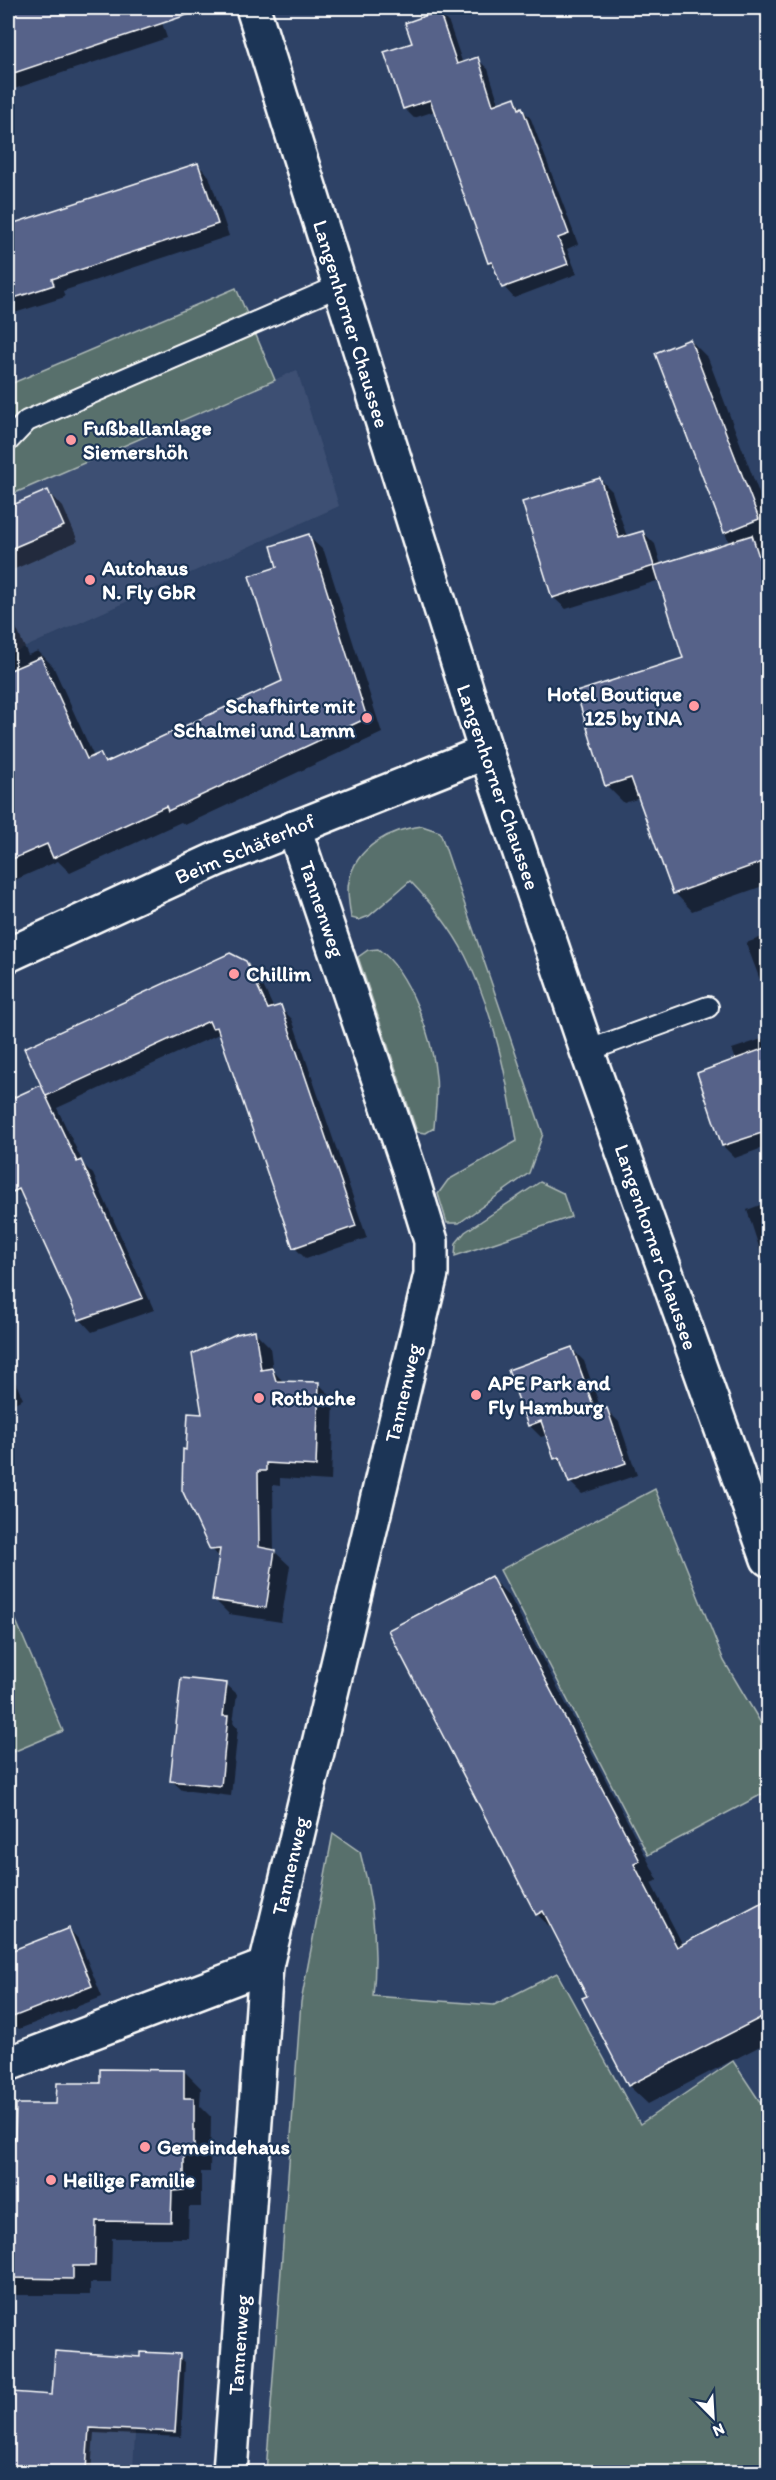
<svg xmlns="http://www.w3.org/2000/svg" width="776" height="2480" viewBox="0 0 776 2480" font-family="Itim,sans-serif">
	<style>
		.built { fill: #3e5073 }
		.green { fill: #59706c; stroke: #acb8b6; stroke-width: 1.5 }
		.shadow { fill: #0007 }
		.building { fill: #566289; stroke: #fff; stroke-width: 1.5 }
		.lines { fill: none; stroke-linecap: round; stroke-linejoin: round }
		.service-casing { stroke: #fff; stroke-width: 24 }
		.minor-casing { stroke: #fff; stroke-width: 38 }
		.secondary-casing { stroke: #fff; stroke-width: 38 }
		.service { stroke: #1d3557; stroke-width: 20 }
		.minor { stroke: #1d3557; stroke-width: 33 }
		.secondary { stroke: #1d3557; stroke-width: 33 }
		.poi-dot { fill: #ff9aa2; stroke: #1d3557; stroke-width: 2 }
		.labels { text-anchor: middle; stroke-width: 4.5; stroke-linejoin: round; paint-order: stroke }
		.street-label { font-size: 21px; fill: #fff; stroke: #1d3557 }
		.poi-label { font-size: 21px; font-weight: bold; fill: #fff; stroke: #1d3557; text-anchor: start }
	</style>
	<rect width="100%" height="100%" fill="#2e4266"/>
	<filter id="ink" filterUnits="userSpaceOnUse"><feTurbulence type="fractalNoise" baseFrequency=".0167" numOctaves="2"/><feDisplacementMap in="SourceGraphic" scale="12" xChannelSelector="R" yChannelSelector="G"/><feConvolveMatrix kernelMatrix="1 2 1 2 8 2 1 2 1" color-interpolation-filters="sRGB"/></filter>
	<g filter="url(#ink)">
		<!-- built -->
		<g class="built">
			<path d="M297,370L339,506L8,655V496Z"/>
			<path d="M140,2352L133,2468L109,2472L86,2470L94,2354Z"/>
		</g>
		<!-- green -->
		<g class="green">
			<path d="M236,288L275,380L8,496V385Z"/>
			<path d="M422,826L440,832L543,1134L529,1173L459,1223H447L438,1194L448,1180L517,1141C507,1079 494,1011 465,955C451,928 431,903 410,881L369,916L359,920L351,918C350,907 346,892 349,881C356,847 390,829 422,826Z"/>
			<path d="M378,949C410,971 433,1040 436,1077C438,1094 435,1112 434,1128L426,1133L417,1132L358,957L368,950Z"/>
			<path d="M540,1182L563,1193L571,1217L455,1256L456,1243L465,1232Z"/>
			<path d="M655,1489L724,1661L768,1735V1791L648,1855L500,1570Z"/>
			<path d="M8,1602L63,1731L8,1754Z"/>
			<path d="M333,1833L360,1852C373,1898 378,1949 373,1996L494,2005L557,1973L640,2124L733,2061L768,2114V2472H266L301,2002Z"/>
		</g>
		<!-- shadow -->
		<g class="shadow">
			<path d="M8,8H157L167,38L8,91Z"/>
			<path d="M439,13L449,23L463,64L477,59L488,69L499,104L514,99L531,119L578,244L567,249L577,274L514,298L504,287L498,271L489,263L435,111L414,118L404,108L413,44Z"/>
			<path d="M197,164L209,176L229,236L63,291L65,297L8,315V228Z"/>
			<path d="M690,340L708,358L768,517V902L763,886L692,911L675,893L640,798L624,803L607,786L578,693L685,659L660,580L566,609L553,597L600,479L612,491L627,537L643,532L655,544L661,565L729,543L657,353Z"/>
			<path d="M48,491L63,507L78,541L8,572V509Z"/>
			<path d="M308,536L324,551L382,733L185,825L181,822L70,873L58,861L8,883V609L28,655L38,651L53,666L94,757L100,754L108,763L284,682L279,568Z"/>
			<path d="M768,935V1001L746,943Z"/>
			<path d="M245,962L258,975L274,1009L280,1007L292,1019L367,1238L306,1259L294,1247L219,1034L57,1108L84,1165L93,1174L154,1310L92,1332L80,1319L26,1200L16,1190L8,1172V1102L40,1087Z"/>
			<path d="M768,1037V1146L735,1158L723,1146L736,1060L732,1049Z"/>
			<path d="M768,1202V1275L747,1210Z"/>
			<path d="M255,1332L270,1347L273,1371L284,1382L319,1384L334,1399L331,1481L280,1478V1486L273,1485L274,1551L290,1566L281,1622L229,1614L214,1599L220,1558L212,1549L188,1451L203,1415Z"/>
			<path d="M572,1349L584,1361L602,1412L607,1410L619,1422L637,1475L582,1494L570,1482L565,1467L556,1458L547,1435L541,1437L529,1425Z"/>
			<path d="M8,1366L23,1399L8,1406Z"/>
			<path d="M491,1578L510,1597L658,1880L651,1883L683,1945L768,1901V2042L648,2104L629,2086L584,1999L589,1997L556,1933L537,1914L390,1630Z"/>
			<path d="M226,1684L237,1694L233,1723L238,1728L231,1796L182,1790L171,1780Z"/>
			<path d="M69,1929L79,1940L102,1997L19,2029L17,2027L8,2030V1954Z"/>
			<path d="M184,2071L201,2088L200,2106L211,2117L210,2172H201V2207H189L188,2238H112L111,2283H90V2295H8V2140L17,2141L58,2106L101,2084Z"/>
			<path d="M179,2356L185,2362L181,2437L94,2433L91,2472H8V2402L53,2396L142,2358Z"/>
		</g>
		<!-- building -->
		<g class="building">
			<path d="M8,8H189L190,14L8,75Z"/>
			<path d="M439,11L457,64L478,57L493,105L515,97L519,109L522,107L569,234L558,238L568,264L502,288L492,262L488,263L430,100L403,109L384,52L412,43L405,23Z"/>
			<path d="M198,163L218,224L52,279L54,285L8,300V225Z"/>
			<path d="M690,339L759,519L724,533L655,353Z"/>
			<path d="M600,478L619,538L643,531L654,566L552,598L522,502Z"/>
			<path d="M48,490L64,526L8,550V507Z"/>
			<path d="M309,534L367,718L168,811L166,806L53,858L47,844L8,861V671L41,657L87,759L100,753L105,763L282,681L249,576L277,567L271,546Z"/>
			<path d="M752,535L768,585V860L673,894L631,778L605,786L576,692L683,658L654,566Z"/>
			<path d="M230,953L246,961L268,1009L281,1005L356,1226L293,1248L217,1027L212,1028L209,1021L46,1096L77,1162L81,1160L143,1298L79,1320L19,1189L8,1194V1100L41,1085L46,1096L24,1048Z"/>
			<path d="M768,1047V1131L722,1146L697,1073Z"/>
			<path d="M255,1330L261,1370L272,1368L276,1381L319,1382L316,1466L266,1463V1471H258L259,1547L275,1550L266,1608L212,1600L220,1549L210,1550L182,1490L183,1449L186,1450L188,1413L202,1414L192,1354L236,1334Z"/>
			<path d="M572,1347L596,1413L607,1408L626,1463L569,1483L559,1457L554,1459L541,1421L528,1426L508,1370Z"/>
			<path d="M491,1576L640,1861L634,1864L677,1947L768,1899V2014L628,2086L582,1998L587,1996L543,1911L536,1915L388,1630Z"/>
			<path d="M181,1678L227,1683L223,1716H228L221,1786L170,1781Z"/>
			<path d="M69,1928L92,1986L8,2019V1952Z"/>
			<path d="M100,2069L184,2070V2098H194V2155H184V2190L172,2191L171,2222L96,2221L95,2266H73V2279L8,2278V2139H15L16,2104H56L57,2083H100Z"/>
			<path d="M55,2351L140,2357V2352L180,2354L175,2432L89,2428L86,2470L47,2467V2472H8V2400H11V2392L52,2395Z"/>
		</g>
		<g class="lines">
			<defs>
				<g id="service">
					<path d="M8,441L27,421L339,286"/>
					<path d="M587,1051L708,1007"/>
				</g>
				<g id="minor">
					<path d="M8,955L217,859L486,752"/>
					<path d="M8,2064L266,1966"/>
					<path d="M230,2472L266,1966L431,1274V1241L409,1169L294,828"/>
				</g>
				<path id="secondary" d="M253,8L486,752L587,1051L768,1559"/>
			</defs>
			<!-- service casing -->
			<use href="#service" class="service-casing"/>
			<!-- minor casing -->
			<use href="#minor" class="minor-casing"/>
			<!-- secondary casing -->
			<use href="#secondary" class="secondary-casing"/>
			<!-- service -->
			<use href="#service" class="service"/>
			<!-- minor -->
			<use href="#minor" class="minor"/>
			<!-- secondary -->
			<use href="#secondary" class="secondary"/>
		</g>
	</g>
	<!-- markers -->
	<g class="poi-dot">
		<circle cx="71" cy="440" r="6"/>
		<circle cx="90" cy="580" r="6"/>
		<circle cx="694" cy="706" r="6"/>
		<circle cx="367" cy="718" r="6"/>
		<circle cx="234" cy="974" r="6"/>
		<circle cx="476" cy="1395" r="6"/>
		<circle cx="259" cy="1398" r="6"/>
		<circle cx="145" cy="2147" r="6"/>
		<circle cx="51" cy="2180" r="6"/>
	</g>
	<g class="labels">
		<!-- street labels -->
		<g class="street-label">
			<text transform="translate(351 324) rotate(73)" y="7">Langenhorner Chaussee</text>
			<text transform="translate(498 787) rotate(71)" y="7">Langenhorner Chaussee</text>
			<text transform="translate(245 849) rotate(-23)" y="7">Beim Schäferhof</text>
			<text transform="translate(322 909) rotate(71)" y="7">Tannenweg</text>
			<text transform="translate(656 1247) rotate(71)" y="7">Langenhorner Chaussee</text>
			<text transform="translate(403 1393) rotate(-77)" y="7">Tannenweg</text>
			<text transform="translate(290 1866) rotate(-77)" y="7">Tannenweg</text>
			<text transform="translate(239 2345) rotate(-86)" y="7">Tannenweg</text>
		</g>
		<!-- poi labels -->
		<g class="poi-label">
			<text x="83" y="435">Fußballanlage<tspan x="83" dy="24">Siemershöh</tspan></text>
			<text x="102" y="575">Autohaus<tspan x="102" dy="24">N. Fly GbR</tspan></text>
			<text x="682" y="701" text-anchor="end">Hotel Boutique<tspan x="682" dy="24">125 by INA</tspan></text>
			<text x="355" y="713" text-anchor="end">Schafhirte mit<tspan x="355" dy="24">Schalmei und Lamm</tspan></text>
			<text x="246" y="981">Chillim</text>
			<text x="488" y="1390">APE Park and<tspan x="488" dy="24">Fly Hamburg</tspan></text>
			<text x="271" y="1405">Rotbuche</text>
			<text x="157" y="2154">Gemeindehaus</text>
			<text x="63" y="2187">Heilige Familie</text>
		</g>
	</g>
	<!-- margin -->
	<rect width="776" height="2480" fill="none" stroke="#1d3557" stroke-width="30"/>
	<rect x="15" y="15" width="746" height="2450" fill="none" stroke="#fff" stroke-width="2" filter="url(#ink)"/>
	<!-- north arrow -->
	<g transform="translate(713 2417) rotate(156)" stroke="#1d3557" stroke-width="4.5" paint-order="stroke">
	<path d="M0-4.5L10 22L0 15L-10 22Z" fill="#ffffff"/>
	<text y="-9" font-size="16" font-weight="bold" text-anchor="middle" fill="#ffffff">N</text>
	</g>
</svg>
